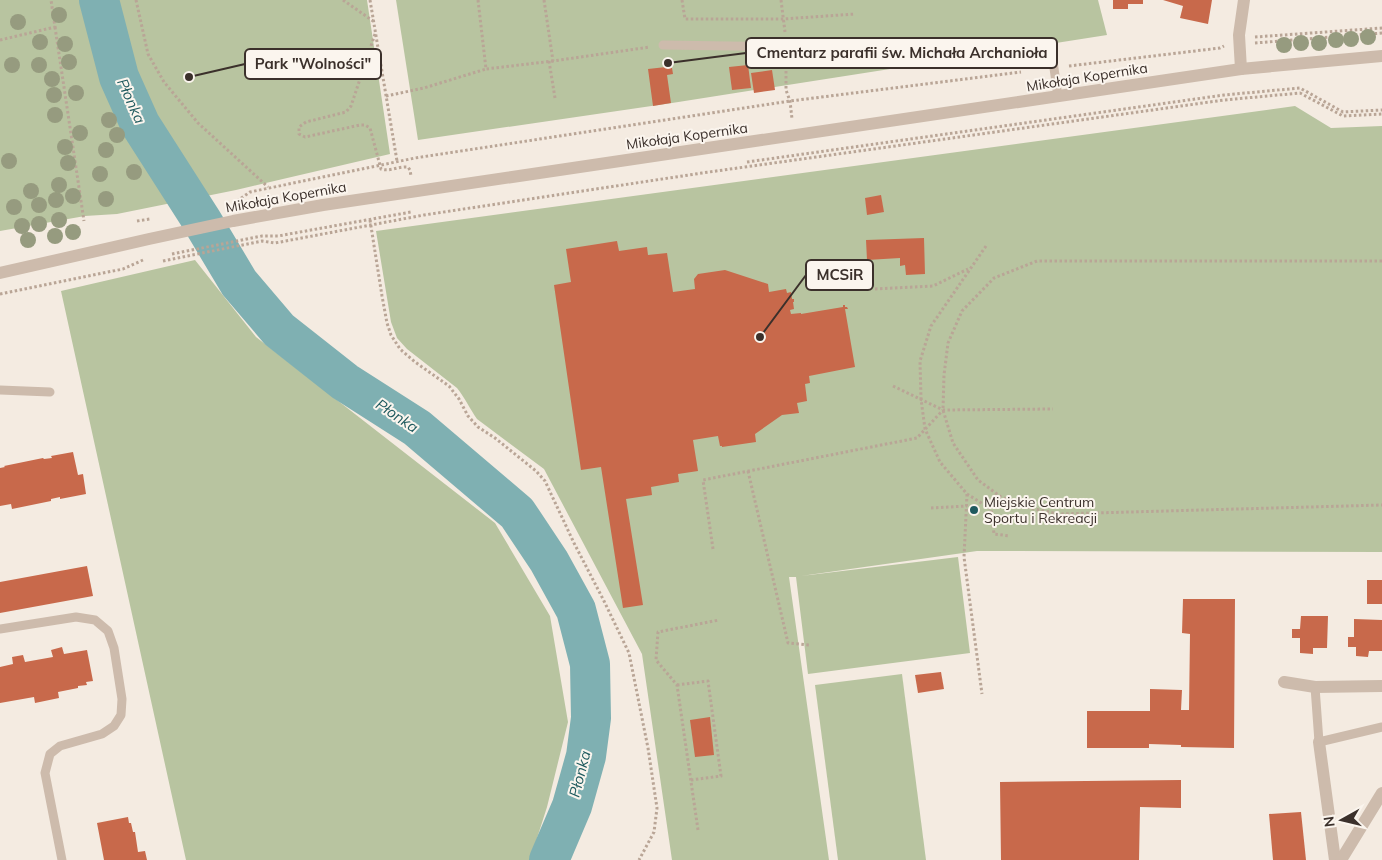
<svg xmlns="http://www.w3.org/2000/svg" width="1382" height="860" viewBox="0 0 1382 860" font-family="Mulish,sans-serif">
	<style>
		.green { fill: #b8c4a0 }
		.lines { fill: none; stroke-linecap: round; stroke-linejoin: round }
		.river { stroke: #7fb0b2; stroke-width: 40 }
		.building { fill: #c8694b }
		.path { stroke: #b9a596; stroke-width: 3; stroke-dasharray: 2.5 2.5; stroke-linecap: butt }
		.service { stroke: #cdbbac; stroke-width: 9 }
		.minor { stroke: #cdbbac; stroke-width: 12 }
		.tertiary { stroke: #cdbbac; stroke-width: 12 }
		.tree { fill: #969b7f }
		.poi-dot { fill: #1f5a5e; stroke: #fbf5ee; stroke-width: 2 }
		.labels { text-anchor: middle; stroke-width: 4; stroke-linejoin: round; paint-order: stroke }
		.street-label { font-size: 14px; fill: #3b302b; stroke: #fbf5ee }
		.poi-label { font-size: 14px; fill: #3b302b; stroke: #fbf5ee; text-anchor: start }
		.water-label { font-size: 15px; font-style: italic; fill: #1f5a5e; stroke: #fbf5ee }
		.leader { fill: none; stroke: #3b302b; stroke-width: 2 }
		.callout-dot { fill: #3b302b; stroke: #fbf5ee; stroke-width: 2 }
		.callout { fill: #fbf5ee; stroke: #3b302b; stroke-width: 2 }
		.callout-label { font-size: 15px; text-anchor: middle; font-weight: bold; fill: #3b302b }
	</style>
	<rect width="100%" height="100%" fill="#f4ebe1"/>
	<!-- green -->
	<g class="green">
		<path d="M0,0H367L390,154L236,190L117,214L85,216L0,231Z"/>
		<path d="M396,0H1098L1107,35L672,103L418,140Z"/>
		<path d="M1295,106L1331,128L1382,126V552L977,551L801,576L958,557L970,653L808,674L796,577H789L829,860H672L642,654L544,469L477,419C470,409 465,398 457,388L407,349L397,338L391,322L376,231Z"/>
		<path d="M195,260L256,337L495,523L550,616L568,722L547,807L530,860H186L61,291Z"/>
		<path d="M902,674L926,860H838L815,685Z"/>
	</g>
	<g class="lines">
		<!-- river -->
		<path class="river" d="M99,0L119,77L140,124L202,221L239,283L279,330L345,382L417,428L517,513L549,561L576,610L590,664L591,718L586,756L572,806L549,860"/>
	</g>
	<!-- building -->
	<g class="building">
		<path d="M1113,0H1143V4H1128V9H1113Z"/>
		<path d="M1163,0H1212L1208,24L1180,18L1183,6Z"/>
		<path d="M748,65L751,88L732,90L729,67Z"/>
		<path d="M666,67V68H672L673,74L667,75L671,103L653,106L648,69Z"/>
		<path d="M772,70L775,90L754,93L751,73Z"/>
		<path d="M881,195L884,212L867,215L865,198Z"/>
		<path d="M924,238L925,274L906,275L905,265L900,266V258L867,260L866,240Z"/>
		<path d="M617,241L619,251L647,247L648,255L667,253L673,292L695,289L694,279L698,274L725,270L768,284L769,292L786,289L787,293L791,292L792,299H794V302H793L794,309L790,310L791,314L801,313V314L843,307V305H845V307H847L848,309H845L855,367L809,376L810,383L805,384L807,401L797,403L799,413L782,415L755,434L756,442L722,447V446H720L718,436L693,440L698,471L678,474L679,482L651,487L652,495L626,499L643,605L623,608L601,467L581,470L554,285L571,282L566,249Z"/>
		<path d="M73,452L78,475L83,474L86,494L60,499V497L51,499V501L12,509L11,504L0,506V468L5,467L4,466L43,458L44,459L52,458L51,456Z"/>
		<path d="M87,566L93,596L0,613V582Z"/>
		<rect x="1367" y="580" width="15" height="24"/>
		<path d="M1183,599H1235L1234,748L1181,747V745L1149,744V748H1087V711H1150V689L1182,690L1181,710H1189L1190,634L1182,633Z"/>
		<path d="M1301,616H1328L1327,648H1313V654L1300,653V638H1292V629H1300Z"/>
		<path d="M1354,619L1382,620V651H1369L1368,657L1356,656V647H1348V637H1354Z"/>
		<path d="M62,647L64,654L87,650L93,681L86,682L87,685L78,686V688L58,692L59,698L35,703L34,697L0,703V667L13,664L12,657L23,655L25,662L53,657L51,650Z"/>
		<path d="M941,672L944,689L918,693L915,675Z"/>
		<path d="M710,717L714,755L695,757L690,720Z"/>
		<path d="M1181,780V808L1140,807L1139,860H1001L1000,782Z"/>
		<path d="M1301,812L1306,860H1273L1269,814Z"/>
		<path d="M128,817L129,823H131L133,832H135L138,852L145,851L147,860H104L97,823Z"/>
	</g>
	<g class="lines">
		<!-- path -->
		<g class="path">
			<path d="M136,0L148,54L164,82L198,123L268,187"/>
			<path d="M343,0L373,21"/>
			<path d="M370,0L397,161"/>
			<path d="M478,0L486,69L553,61"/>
			<path d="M544,0L553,61L650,47"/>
			<path d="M682,0L685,19H783L855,14"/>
			<path d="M781,0L785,32"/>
			<path d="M55,27L84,221"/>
			<path d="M375,34L351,106L346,112L306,122L299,127V134L305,137L360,125H365L370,128L381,169C390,172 398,166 408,167L410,170L411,176"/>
			<path d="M1255,37L1382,28"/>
			<path d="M0,40L55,27L51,0"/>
			<path d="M1255,43L1382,33"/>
			<path d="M549,61L555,98"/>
			<path d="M786,61V90L790,101L792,119"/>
			<path d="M1069,66L1220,48L1224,46"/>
			<path d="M386,96L424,88L486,69"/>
			<path d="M747,162L1224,95L1300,88L1343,112L1382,110"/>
			<path d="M237,201L250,192L415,158L790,101L1021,72"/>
			<path d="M370,220L382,296L387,323L391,335L400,349L415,362L449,386L459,399L468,416L478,427L495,438L536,471L545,481L574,543L604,601L629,653L648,748L657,808L654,832L639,860"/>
			<path d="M137,221L150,219"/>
			<path d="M986,246L931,326L920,361L921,399L925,429L940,462L967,494L991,509L994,534L1010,536"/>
			<path d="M172,254L262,236H278L411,212"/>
			<path d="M163,261L262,241L275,243L424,215L702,173L1224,100L1300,93L1343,116L1382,114"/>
			<path d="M1382,261H1037L994,278L962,311L948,343L944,375L943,410L953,443L978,480L1001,497L1030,508L1058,514L1382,505"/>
			<path d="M875,289L933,286L968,269"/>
			<path d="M0,294L123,269L143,260"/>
			<path d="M893,386L943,410L1053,409"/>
			<path d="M748,471L788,643L810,645"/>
			<path d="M967,494L964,557L982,694"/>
			<path d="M931,508L967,506"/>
			<path d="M713,549L703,480L917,438L943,410"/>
			<path d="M677,685L708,681L721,776L691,780"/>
			<path d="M698,830L677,685L656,660L658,632L719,620"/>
		</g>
		<!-- service -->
		<g class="service">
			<path d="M663,45L882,48L972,54L1043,56L1053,61L1058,97"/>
			<path d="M0,390L50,392"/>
			<path d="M0,629L76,617L95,620L108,631L114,648L122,699L121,715L114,726L102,734L60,746L50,754L45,773L62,860"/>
			<path d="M1315,687L1319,742L1382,727"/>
		</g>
		<!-- minor -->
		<g class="minor">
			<path d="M1241,69L1239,35L1244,0"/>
			<path d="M1284,682L1315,687L1382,686"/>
			<path d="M1319,742L1335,860"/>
			<path d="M1341,860L1382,793"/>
		</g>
		<!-- tertiary -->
		<path class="tertiary" d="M0,273L149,239L233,221L323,205L1241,69L1382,56"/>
	</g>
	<!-- trees -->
	<g class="tree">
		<circle cx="59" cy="15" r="8"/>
		<circle cx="18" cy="22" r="8"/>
		<circle cx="1368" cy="37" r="8"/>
		<circle cx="1351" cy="39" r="8"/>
		<circle cx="1336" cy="40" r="8"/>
		<circle cx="40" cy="42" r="8"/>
		<circle cx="1301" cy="43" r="8"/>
		<circle cx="1319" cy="43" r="8"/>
		<circle cx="65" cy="44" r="8"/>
		<circle cx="1284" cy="45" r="8"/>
		<circle cx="69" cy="62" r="8"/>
		<circle cx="12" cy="65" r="8"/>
		<circle cx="39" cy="65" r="8"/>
		<circle cx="52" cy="79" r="8"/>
		<circle cx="76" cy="93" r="8"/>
		<circle cx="54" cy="95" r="8"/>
		<circle cx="55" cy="115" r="8"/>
		<circle cx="109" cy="120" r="8"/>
		<circle cx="80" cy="133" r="8"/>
		<circle cx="117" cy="135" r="8"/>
		<circle cx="65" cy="147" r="8"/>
		<circle cx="106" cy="150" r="8"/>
		<circle cx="9" cy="161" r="8"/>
		<circle cx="68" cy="163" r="8"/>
		<circle cx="134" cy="172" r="8"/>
		<circle cx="100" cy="174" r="8"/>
		<circle cx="59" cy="185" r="8"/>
		<circle cx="31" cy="191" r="8"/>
		<circle cx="73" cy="196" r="8"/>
		<circle cx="106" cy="199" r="8"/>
		<circle cx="56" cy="200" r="8"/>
		<circle cx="39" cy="205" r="8"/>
		<circle cx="14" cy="207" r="8"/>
		<circle cx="59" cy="220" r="8"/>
		<circle cx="39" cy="224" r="8"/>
		<circle cx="22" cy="226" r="8"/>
		<circle cx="73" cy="232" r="8"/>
		<circle cx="55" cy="236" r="8"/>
		<circle cx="28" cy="240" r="8"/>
	</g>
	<!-- markers -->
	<circle class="poi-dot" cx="974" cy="510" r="5"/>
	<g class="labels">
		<!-- street labels -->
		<g class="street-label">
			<text transform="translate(1087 77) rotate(-9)" y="5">Mikołaja Kopernika</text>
			<text transform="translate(687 136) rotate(-8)" y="5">Mikołaja Kopernika</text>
			<text transform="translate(286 197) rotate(-10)" y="5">Mikołaja Kopernika</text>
		</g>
		<!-- poi labels -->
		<g class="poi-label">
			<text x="984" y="507">Miejskie Centrum<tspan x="984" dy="16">Sportu i Rekreacji</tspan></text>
		</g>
		<!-- water labels -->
		<g class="water-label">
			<text transform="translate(131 101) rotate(66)" y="5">Płonka</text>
			<text transform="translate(397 416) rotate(34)" y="5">Płonka</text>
			<text transform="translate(580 774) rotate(-76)" y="5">Płonka</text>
		</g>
	</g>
	<!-- callouts -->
	<path class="leader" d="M668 63L746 53M189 77L245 64M760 337L806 275"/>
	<g class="callout-dot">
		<circle cx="668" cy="63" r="5"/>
		<circle cx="189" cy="77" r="5"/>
		<circle cx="760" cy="337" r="5"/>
	</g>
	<g class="callout">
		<rect x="746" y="38" width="311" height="30" rx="5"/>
		<rect x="245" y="49" width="136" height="30" rx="5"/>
		<rect x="806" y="260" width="67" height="30" rx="5"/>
	</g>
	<g class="callout-label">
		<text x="902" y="58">Cmentarz parafii św. Michała Archanioła</text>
		<text x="313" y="69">Park "Wolności"</text>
		<text x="840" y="280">MCSiR</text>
	</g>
	<!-- north arrow -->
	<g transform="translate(1342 820) rotate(262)" stroke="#fbf5ee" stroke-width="4" paint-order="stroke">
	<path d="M0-4L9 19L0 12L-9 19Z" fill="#3b302b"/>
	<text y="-8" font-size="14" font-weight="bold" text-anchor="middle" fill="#3b302b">N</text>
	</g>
</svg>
